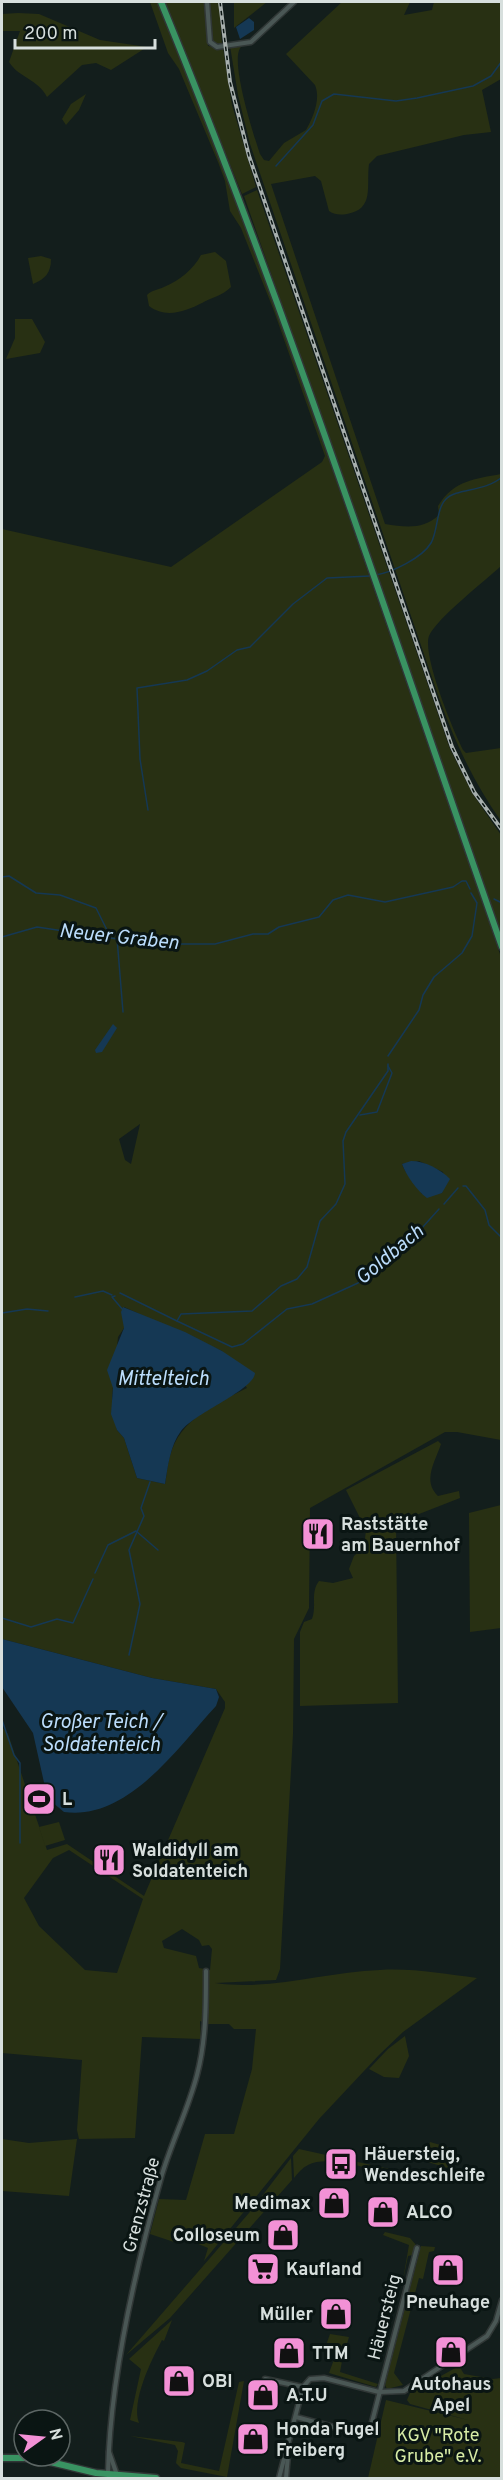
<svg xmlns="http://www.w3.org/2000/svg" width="503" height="2480" viewBox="0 0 503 2480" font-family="Overpass,sans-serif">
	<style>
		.green { fill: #283013; fill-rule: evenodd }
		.water { fill: #153854 }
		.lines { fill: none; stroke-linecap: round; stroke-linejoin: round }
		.stream { stroke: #153854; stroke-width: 1.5 }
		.minor-casing { stroke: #303736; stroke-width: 7 }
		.primary-casing { stroke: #303736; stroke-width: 9 }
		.minor { stroke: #4a5755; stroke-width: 4 }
		.primary { stroke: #399362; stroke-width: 6 }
		.rail-casing { stroke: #a7afad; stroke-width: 4 }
		.rail { stroke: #0a1513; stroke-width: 1.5; stroke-dasharray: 4.5; stroke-linecap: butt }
		.labels { text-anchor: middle; stroke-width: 6; stroke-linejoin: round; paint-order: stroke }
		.poi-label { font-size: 18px; font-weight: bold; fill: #d7dfdd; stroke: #0a1513; text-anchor: start }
		.street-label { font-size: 18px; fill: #d7dfdd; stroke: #0a1513 }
		.park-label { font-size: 18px; fill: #d7eca6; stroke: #0a1513 }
		.water-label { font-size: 20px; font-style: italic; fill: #bbddfc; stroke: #0a1513 }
	</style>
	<rect width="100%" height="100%" fill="#131e1c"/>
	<!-- green -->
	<g class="green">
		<path d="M150,2H157L222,161L263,269L502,960L501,1440L457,1432H445L310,1508L309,1608L294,1639L293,1734L280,1969L276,1980L215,1983C271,1991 324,1972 380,1970C412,1968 445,1974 477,1978L403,2032L379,2055L319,2119L204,2261L208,2248L182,2237L180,2244L150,2234L159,2199L186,2200L205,2134H234L252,2069L256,2029H234L229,2024H208L200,2021L201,2039L142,2037L135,2138L79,2139L77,2130L82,2060L2,2053V1727L8,1734L47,1850L67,1844L144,1896L225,1708V1702L216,1689L152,1678L2,1639V529L171,567L322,462L325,456L274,311L241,228L230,211L225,181L218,162L179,69L168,53ZM140,1124L131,1164L125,1160L119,1139ZM419,1161L443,1172L445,1184L442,1193L422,1194C416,1182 406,1176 402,1164ZM124,1307L222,1351L247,1388C215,1404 180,1419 170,1456C167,1465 167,1475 165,1484L137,1478L124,1438L117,1430L112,1397L118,1337L124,1328ZM69,1850L143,1899L117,1973L85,1970L39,1926L24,1898L53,1858ZM182,1929L199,1940L202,1946L209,1945L212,1949L210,1970L199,1968L196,1956L164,1948L162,1941Z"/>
		<path d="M164,2H205L208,46L223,48L232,105L256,187L242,194Z"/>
		<path d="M208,2H219L222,44H216L212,40Z"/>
		<path d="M234,2H267L234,28Z"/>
		<path d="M342,2H410L404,15L432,10L434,2H501V79L482,90L491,132L464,135L377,156L369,164C366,186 375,209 347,214C340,215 335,215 329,211L321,181L315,176L271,184L385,524C405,527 423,530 439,515L438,506C454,480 475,479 501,474V566C486,580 436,619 429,636C422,655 453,730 463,750L466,753L501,748V821C474,783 456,744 440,701L250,144L238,95L230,46L241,47C229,59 254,136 260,154L264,160L269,161L284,143L306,130C313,118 321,99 315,85L286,54Z"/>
		<path d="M18,13L39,14L100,40L147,47L111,70L96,63L82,65L47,97C38,79 19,78 9,62L20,31H2V14Z"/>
		<path d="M86,94L79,110L66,125L62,119L71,104Z"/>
		<path d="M257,190L450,749L472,793L501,835V933L244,196Z"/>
		<path d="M215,252L226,261L231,287C222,296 212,297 202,303C186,311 166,319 149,306L147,295C152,290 158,290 164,287C180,280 193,270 201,255Z"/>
		<path d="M41,256L51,259C51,273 45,279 33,284L28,258Z"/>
		<path d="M15,319H32L45,342L40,353L6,359L15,338Z"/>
		<path d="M438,1441L441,1444C435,1462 422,1481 438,1496L459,1491L460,1498L396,1523L398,1703L300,1706V1632L304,1622L312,1619C317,1606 310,1593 319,1581L333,1583L353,1578L349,1569L354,1556L364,1547L366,1530L346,1490Z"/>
		<path d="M501,1505V1628L470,1632L469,1513Z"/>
		<path d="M59,1822L65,1840L45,1846L39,1827Z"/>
		<path d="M405,2036L409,2056L399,2078L384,2077L369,2069L388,2049Z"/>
		<path d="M2,2139L29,2143L77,2139L69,2196L2,2191Z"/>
		<path d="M430,2142L454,2149L448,2168L424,2161Z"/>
		<path d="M299,2149L412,2174L410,2181C385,2174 331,2153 308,2165C302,2168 298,2173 294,2178L293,2156Z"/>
		<path d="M291,2158L292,2180L170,2318L126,2355L249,2213Z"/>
		<path d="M385,2232L410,2238L416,2245L413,2255L408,2256L402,2285L409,2245L383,2235Z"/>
		<path d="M421,2246L435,2247L434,2251L429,2252L423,2279L419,2278L394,2373L403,2385L387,2389L385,2385Z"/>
		<path d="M172,2320L164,2341L162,2340C151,2361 131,2401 139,2423L130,2420L141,2369L129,2359Z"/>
		<path d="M330,2334L349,2337L344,2354L324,2351Z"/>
		<path d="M336,2354L343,2356L340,2372L378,2384L376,2387L329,2373Z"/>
		<path d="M459,2366L464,2374L493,2379L501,2378V2478H368L386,2400L468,2420L410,2404L407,2400L410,2393Z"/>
		<path d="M244,2381L227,2477L181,2468L176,2463L178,2451L175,2445L130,2436L182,2442L185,2443L181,2463L219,2471L239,2382Z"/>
	</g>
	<!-- water -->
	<g class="water">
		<path d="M249,18L254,22V30L240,39L236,27Z"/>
		<path d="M113,1024L117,1028L102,1052L96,1053L95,1050Z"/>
		<path d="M411,1161C425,1161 440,1169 450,1179L442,1193L427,1198C417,1191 406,1175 402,1164Z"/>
		<path d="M123,1307L185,1332L222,1351L255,1373C254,1390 196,1412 181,1431C170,1446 168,1466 165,1484L137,1478L124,1438L117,1430L111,1414L113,1388L107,1370L124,1328L121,1312Z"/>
		<path d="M2,1639L152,1678L216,1689L219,1697L216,1706C178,1747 128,1821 64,1812L52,1802L45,1787L33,1733L2,1687Z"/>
	</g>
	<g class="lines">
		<!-- stream -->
		<g class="stream">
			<path d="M276,166L313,125L322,101L334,94L396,101L417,98L473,86L491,76L502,61"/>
			<path d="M375,575C391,573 422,558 431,543C438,531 436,509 446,499C457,488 485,492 502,477"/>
			<path d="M148,810L140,759L137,688L187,680L207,671L237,650L250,647L293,604L327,578L370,576"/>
			<path d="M2,877L9,876L36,893L60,895L96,908L110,936"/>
			<path d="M494,899L502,903"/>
			<path d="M2,937L37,927L151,944H215L253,934H268L279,927L319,917L333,900L348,895L385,902L453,887L462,881H466L470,889"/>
			<path d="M117,938L123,1012"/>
			<path d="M388,1056L419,1010L423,995L434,977L462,953L472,936L477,903L471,893"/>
			<path d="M360,1115L377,1112L392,1073L388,1066"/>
			<path d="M463,1186H466L485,1210L489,1225L502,1238"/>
			<path d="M444,1204L458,1188"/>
			<path d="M120,1293L177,1321L181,1314L252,1311L281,1286L297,1279L307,1267L320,1221L336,1204L345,1184L343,1141L346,1132L388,1071V1064"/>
			<path d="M115,1296L112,1297L123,1310"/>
			<path d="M75,1297L103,1291L112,1295"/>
			<path d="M2,1313L27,1309L48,1311"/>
			<path d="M177,1321L232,1347L243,1344L287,1309L312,1304L358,1283L412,1239L439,1209"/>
			<path d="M95,1573L108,1545L136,1531L158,1550"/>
			<path d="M2,1618L31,1627L57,1619L73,1623L93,1579"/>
			<path d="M129,1655L140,1604L129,1550L144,1516L141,1508L150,1482"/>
			<path d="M2,1720L14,1755L20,1763V1843"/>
		</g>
		<defs>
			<g id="minor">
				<path d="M207,2L210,42L217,47L251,42L294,2"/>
				<path d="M265,2379L303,2387"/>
				<path d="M296,2417L356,2433L362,2434L371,2426L417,2248"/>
				<path d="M109,2452L117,2475"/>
				<path d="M108,2473C110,2378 135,2270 161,2178C171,2143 188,2110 197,2075C206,2041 206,2006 206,1971"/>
				<path d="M279,2478L303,2387L310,2379L324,2378L379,2392L404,2391L487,2336L496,2321L502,2300"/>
				<path d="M286,2478L288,2455"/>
			</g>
			<g id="primary">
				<path d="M161,2C288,311 391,630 502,947"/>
				<path d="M2,2458H34L96,2473L156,2478"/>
			</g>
		</defs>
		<!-- minor casing -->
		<use href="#minor" class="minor-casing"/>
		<!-- primary casing -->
		<use href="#primary" class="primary-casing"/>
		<!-- minor -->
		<use href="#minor" class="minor"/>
		<!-- primary -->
		<use href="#primary" class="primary"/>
		<defs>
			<path id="rail" d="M220,2L230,82L249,156L452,747L474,792L502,830"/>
		</defs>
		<!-- rail casing -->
		<use href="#rail" class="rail-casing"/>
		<!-- rail -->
		<use href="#rail" class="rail"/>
	</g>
	<!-- icons -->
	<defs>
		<symbol id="restaurant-square" viewBox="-11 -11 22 22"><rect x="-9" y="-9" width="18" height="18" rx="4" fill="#f391d6" stroke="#0a1513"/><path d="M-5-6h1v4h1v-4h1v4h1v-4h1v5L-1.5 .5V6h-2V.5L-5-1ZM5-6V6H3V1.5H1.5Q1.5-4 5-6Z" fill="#111"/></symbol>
		<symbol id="stadium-square" viewBox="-11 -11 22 22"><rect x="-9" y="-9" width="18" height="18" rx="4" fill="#f391d6" stroke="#0a1513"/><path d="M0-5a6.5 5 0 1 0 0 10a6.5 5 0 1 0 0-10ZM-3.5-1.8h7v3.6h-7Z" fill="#111"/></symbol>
		<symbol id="bus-square" viewBox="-11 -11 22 22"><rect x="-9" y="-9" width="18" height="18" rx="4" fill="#f391d6" stroke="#0a1513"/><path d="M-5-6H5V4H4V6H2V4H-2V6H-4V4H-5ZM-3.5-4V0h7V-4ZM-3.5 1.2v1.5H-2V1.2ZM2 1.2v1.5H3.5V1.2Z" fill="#111"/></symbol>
		<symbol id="shop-square" viewBox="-11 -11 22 22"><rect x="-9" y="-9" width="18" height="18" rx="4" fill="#f391d6" stroke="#0a1513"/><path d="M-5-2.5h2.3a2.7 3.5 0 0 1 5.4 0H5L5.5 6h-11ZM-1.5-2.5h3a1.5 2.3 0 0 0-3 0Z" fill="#111"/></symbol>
		<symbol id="supermarket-square" viewBox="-11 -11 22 22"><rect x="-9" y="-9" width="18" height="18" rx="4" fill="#f391d6" stroke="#0a1513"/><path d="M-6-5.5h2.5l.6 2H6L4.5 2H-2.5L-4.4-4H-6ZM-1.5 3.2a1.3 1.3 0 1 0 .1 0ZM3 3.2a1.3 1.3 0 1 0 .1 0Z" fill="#111"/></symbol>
	</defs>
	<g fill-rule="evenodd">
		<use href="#restaurant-square" x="299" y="1515" width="38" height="38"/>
		<use href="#stadium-square" x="20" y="1780" width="38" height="38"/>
		<use href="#restaurant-square" x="90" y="1841" width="38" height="38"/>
		<use href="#bus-square" x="322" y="2145" width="38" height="38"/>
		<use href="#shop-square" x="315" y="2184" width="38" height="38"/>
		<use href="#shop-square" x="364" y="2193" width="38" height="38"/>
		<use href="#shop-square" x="264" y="2216" width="38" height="38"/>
		<use href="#supermarket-square" x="244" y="2250" width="38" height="38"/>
		<use href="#shop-square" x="429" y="2251" width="38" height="38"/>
		<use href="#shop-square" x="317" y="2295" width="38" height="38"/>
		<use href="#shop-square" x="432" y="2333" width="38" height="38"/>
		<use href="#shop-square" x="270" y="2334" width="38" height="38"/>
		<use href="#shop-square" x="160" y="2362" width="38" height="38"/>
		<use href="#shop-square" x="244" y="2376" width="38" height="38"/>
		<use href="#shop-square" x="234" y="2420" width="38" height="38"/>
	</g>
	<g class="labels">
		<!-- poi labels -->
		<g class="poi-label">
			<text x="341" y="1530">Raststätte<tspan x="341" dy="21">am Bauernhof</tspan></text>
			<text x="62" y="1805">L</text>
			<text x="132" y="1856">Waldidyll am<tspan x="132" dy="21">Soldatenteich</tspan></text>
			<text x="364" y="2160">Häuersteig,<tspan x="364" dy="21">Wendeschleife</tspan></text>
			<text x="311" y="2209" text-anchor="end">Medimax</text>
			<text x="406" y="2218">ALCO</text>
			<text x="260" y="2241" text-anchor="end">Colloseum</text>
			<text x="286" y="2275">Kaufland</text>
			<text x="448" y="2308" text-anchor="middle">Pneuhage</text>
			<text x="313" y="2320" text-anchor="end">Müller</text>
			<text x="312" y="2359">TTM</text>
			<text x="202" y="2387">OBI</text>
			<text x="451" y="2390" text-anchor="middle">Autohaus<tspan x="451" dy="21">Apel</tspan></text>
			<text x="286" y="2401">A.T.U</text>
			<text x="276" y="2435">Honda Fugel<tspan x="276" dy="21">Freiberg</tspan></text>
		</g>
		<!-- street labels -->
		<g class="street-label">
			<text transform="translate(141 2205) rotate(-75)" y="6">Grenzstraße</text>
			<text transform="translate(384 2317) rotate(-76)" y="6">Häuersteig</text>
		</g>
		<!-- park labels -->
		<g class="park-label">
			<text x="438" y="2441">KGV "Rote<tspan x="438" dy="21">Grube" e.V.</tspan></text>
		</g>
		<!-- water labels -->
		<g class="water-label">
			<text transform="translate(119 936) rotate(6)" y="7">Neuer Graben</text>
			<text transform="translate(389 1254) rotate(-40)" y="7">Goldbach</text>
			<text x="163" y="1385">Mittelteich</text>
			<text x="101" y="1728">Großer Teich /<tspan x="101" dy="23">Soldatenteich</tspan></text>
		</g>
	</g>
	<!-- border -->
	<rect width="503" height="2480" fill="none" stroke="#d7dfdd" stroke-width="6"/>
	<!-- north arrow -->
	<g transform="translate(42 2438) rotate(75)"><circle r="28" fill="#0a1513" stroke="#5c6664" stroke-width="1.5"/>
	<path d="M0-4.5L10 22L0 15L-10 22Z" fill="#f391d6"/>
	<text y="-9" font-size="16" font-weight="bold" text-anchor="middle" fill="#d7dfdd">N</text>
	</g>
	<!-- scale -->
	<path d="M15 39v9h140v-9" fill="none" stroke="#d7dfdd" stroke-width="3"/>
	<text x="24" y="39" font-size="18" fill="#d7dfdd" stroke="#0a1513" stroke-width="4.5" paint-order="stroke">200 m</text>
</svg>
